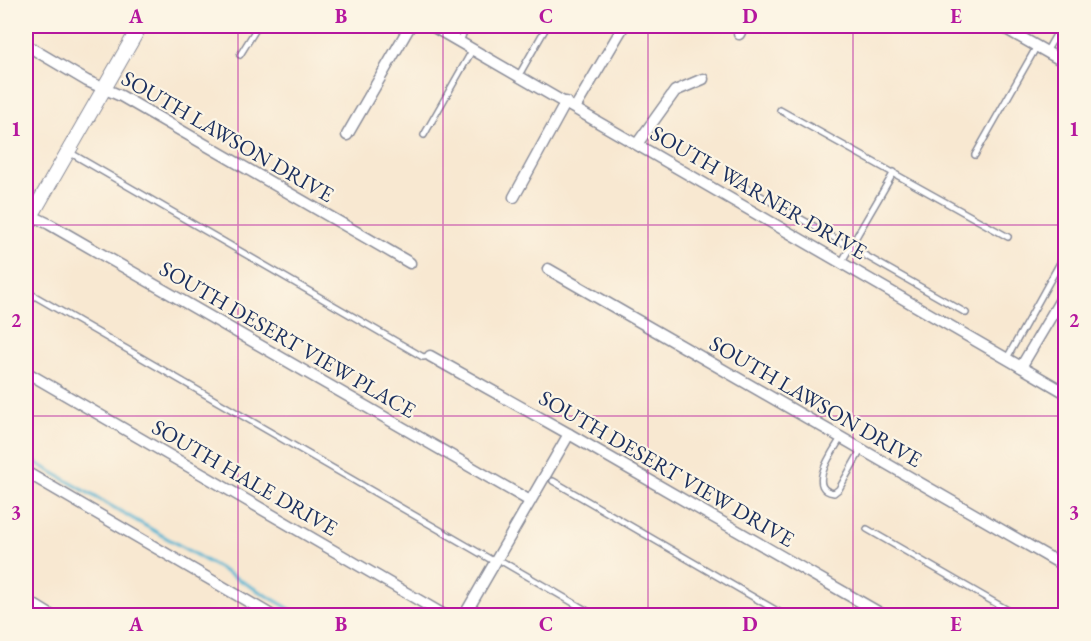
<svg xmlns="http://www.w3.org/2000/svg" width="1091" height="641" viewBox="0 0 1091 641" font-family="'EB Garamond',serif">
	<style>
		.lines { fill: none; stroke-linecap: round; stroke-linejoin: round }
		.stream { stroke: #54b4d3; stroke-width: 3 }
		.service-casing { stroke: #8a8c98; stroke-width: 8 }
		.minor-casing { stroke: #8a8c98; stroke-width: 13 }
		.tertiary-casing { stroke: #8a8c98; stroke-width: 16 }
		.service { stroke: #fff; stroke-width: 5 }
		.minor { stroke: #fff; stroke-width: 10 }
		.tertiary { stroke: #fff; stroke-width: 14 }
		.grid { fill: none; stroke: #b5179e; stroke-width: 1.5; stroke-opacity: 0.55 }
		.labels { text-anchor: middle; stroke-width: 4.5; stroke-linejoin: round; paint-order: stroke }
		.street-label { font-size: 22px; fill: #1b2f5e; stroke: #fcf5e5 }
		.neatline { fill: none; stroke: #b5179e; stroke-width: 2 }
		.grid-label { font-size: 20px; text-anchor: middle; font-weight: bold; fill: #b5179e }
	</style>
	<rect width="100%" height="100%" fill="#fcf5e5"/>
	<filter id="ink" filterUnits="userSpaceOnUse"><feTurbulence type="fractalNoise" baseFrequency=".0167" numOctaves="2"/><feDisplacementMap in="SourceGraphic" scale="12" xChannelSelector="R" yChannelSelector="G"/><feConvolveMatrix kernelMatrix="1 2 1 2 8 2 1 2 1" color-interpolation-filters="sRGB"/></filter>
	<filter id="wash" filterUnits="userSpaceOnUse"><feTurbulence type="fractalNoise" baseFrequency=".008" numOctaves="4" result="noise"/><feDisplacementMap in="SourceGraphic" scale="24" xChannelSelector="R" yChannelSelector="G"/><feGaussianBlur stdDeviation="1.35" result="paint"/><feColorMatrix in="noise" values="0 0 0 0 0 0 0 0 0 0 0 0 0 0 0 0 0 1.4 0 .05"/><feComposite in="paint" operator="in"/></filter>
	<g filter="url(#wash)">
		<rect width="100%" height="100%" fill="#f8e8d1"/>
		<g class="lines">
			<!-- stream -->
			<path class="stream" d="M26,457L302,616"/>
		</g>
	</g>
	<g filter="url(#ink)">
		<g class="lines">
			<defs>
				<g id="service">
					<path d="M460,42L466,26"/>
					<path d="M1046,52L1061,26"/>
					<path d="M240,55L258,26"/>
					<path d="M519,75L547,26"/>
					<path d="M780,110L1008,237"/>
					<path d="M424,135L473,49"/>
					<path d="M69,152L423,357L430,356"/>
					<path d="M975,155L1037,46"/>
					<path d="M733,180L966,313"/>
					<path d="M841,263L894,172"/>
					<path d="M26,291L495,562"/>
					<path d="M1007,358L1066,252"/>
					<path d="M841,438C834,450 805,489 834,493L839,489L861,450"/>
					<path d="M553,481L786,616"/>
					<path d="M867,529L1018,616"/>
					<path d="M503,562L596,616"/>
				</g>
				<g id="minor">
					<path d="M432,26L1066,393"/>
					<path d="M1001,26L1066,63"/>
					<path d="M739,34L743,26"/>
					<path d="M26,45L87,81L121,96L410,263"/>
					<path d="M575,108L623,27"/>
					<path d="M347,135L410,26"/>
					<path d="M637,144L675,91L703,79"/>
					<path d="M514,197L566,102"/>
					<path d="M26,213L49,224L530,501"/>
					<path d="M548,269L1066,567"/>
					<path d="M430,356L569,434L885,616"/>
					<path d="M1021,367L1066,291"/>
					<path d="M26,372L446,616"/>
					<path d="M26,472L273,616"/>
					<path d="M26,600L52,616"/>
					<path d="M464,616L569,434"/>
				</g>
				<path id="tertiary" d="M26,225L140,26"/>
			</defs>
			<!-- service casing -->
			<use href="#service" class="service-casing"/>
			<!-- minor casing -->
			<use href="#minor" class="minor-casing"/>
			<!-- tertiary casing -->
			<use href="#tertiary" class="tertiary-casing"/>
			<!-- service -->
			<use href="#service" class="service"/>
			<!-- minor -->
			<use href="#minor" class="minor"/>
			<!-- tertiary -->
			<use href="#tertiary" class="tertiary"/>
		</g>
	</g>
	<!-- grid -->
	<path class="grid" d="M238,26V616M443,26V616M648,26V616M853,26V616M26,225H1066M26,416H1066"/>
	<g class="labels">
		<!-- street labels -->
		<g class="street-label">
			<text transform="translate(228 136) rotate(30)" y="8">SOUTH LAWSON DRIVE</text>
			<text transform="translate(759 192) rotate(30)" y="8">SOUTH WARNER DRIVE</text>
			<text transform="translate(288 339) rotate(30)" y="8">SOUTH DESERT VIEW PLACE</text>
			<text transform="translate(816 401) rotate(30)" y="8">SOUTH LAWSON DRIVE</text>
			<text transform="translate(667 468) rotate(30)" y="8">SOUTH DESERT VIEW DRIVE</text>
			<text transform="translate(245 477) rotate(30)" y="8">SOUTH HALE DRIVE</text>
		</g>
	</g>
	<!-- margin -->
	<rect width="1091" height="641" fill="none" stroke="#fcf5e5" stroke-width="66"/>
	<rect x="33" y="33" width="1025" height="575" class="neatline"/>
	<g class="grid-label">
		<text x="136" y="23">A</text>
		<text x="341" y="23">B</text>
		<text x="546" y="23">C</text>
		<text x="750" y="23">D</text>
		<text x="956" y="23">E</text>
		<text x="16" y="136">1</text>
		<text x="1074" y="136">1</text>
		<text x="16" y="327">2</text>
		<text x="1074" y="327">2</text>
		<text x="16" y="519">3</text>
		<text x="1074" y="519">3</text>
		<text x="136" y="631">A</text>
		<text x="341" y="631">B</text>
		<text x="546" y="631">C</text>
		<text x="750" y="631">D</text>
		<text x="956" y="631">E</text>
	</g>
</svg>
